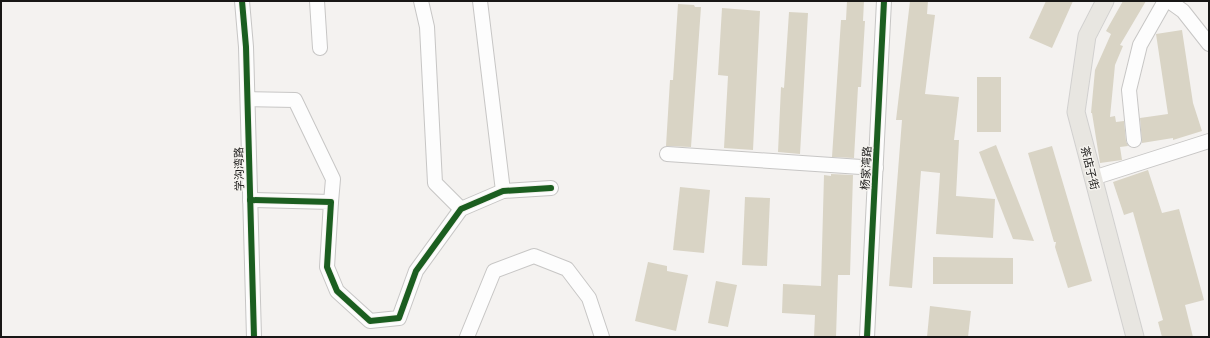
<svg xmlns="http://www.w3.org/2000/svg" width="1210" height="338" viewBox="0 0 1210 338" font-family="'Asap Condensed','Noto Sans SC',sans-serif">
	<style>
		.building { fill: #d9d4c5 }
		.lines { fill: none; stroke-linecap: round; stroke-linejoin: round }
		.minor-casing { stroke: #c7c6c5; stroke-width: 16 }
		.major-casing { stroke: #d1d0cf; stroke-width: 19 }
		.minor { stroke: #fdfdfd; stroke-width: 14 }
		.major { stroke: #e8e6e1; stroke-width: 17 }
		.cycleway-casing { stroke: #f5f3ef; stroke-width: 8 }
		.cycleway { stroke: #1b5e20; stroke-width: 6 }
		.labels { text-anchor: middle; stroke-width: 3; stroke-linejoin: round; paint-order: stroke }
		.street-label { font-size: 11px; fill: #181716; stroke: #f5f3ef }
	</style>
	<rect width="100%" height="100%" fill="#f4f2f0"/>
	<!-- building -->
	<g class="building">
		<path d="M847,1H864L863,21H865L861,87H858L854,158L832,157L841,20H846Z"/>
		<path d="M910,1H928L927,14L935,15L925,94L959,97L954,140H959L956,196L995,199L993,238L936,234L940,173L921,171L912,288L889,286L902,120H896Z"/>
		<path d="M1046,1H1073L1052,48L1029,38Z"/>
		<path d="M1123,1H1146L1120,45L1123,46L1115,65L1110,117L1115,116L1116,122L1124,121L1126,141L1128,146L1120,147L1122,160L1100,163L1092,113H1091L1095,70L1111,34L1106,31Z"/>
		<path d="M678,4L694,5L695,7H701L691,147L666,146L670,80H673Z"/>
		<path d="M722,8L760,11L753,150L724,148L728,76L718,75Z"/>
		<path d="M789,12L808,13L800,154L778,152L781,87L784,88Z"/>
		<path d="M1182,30L1193,103L1202,131L1173,140V138L1142,143L1140,118L1168,114L1156,34Z"/>
		<rect x="977" y="77" width="24" height="55"/>
		<path d="M996,145L1034,241L1013,239L979,152Z"/>
		<path d="M1052,146L1092,281L1068,288L1055,247L1056,242H1054L1028,153Z"/>
		<path d="M1148,170L1162,213L1179,209L1204,300L1185,305L1193,337H1162L1158,322L1163,320L1133,212L1124,215L1113,182Z"/>
		<path d="M831,174L853,175L850,275H838L836,337H814L815,315L782,313L783,284L821,286L824,175L831,176Z"/>
		<path d="M680,187L710,190L704,253L673,250Z"/>
		<path d="M745,197L770,198L767,266L742,265Z"/>
		<path d="M933,257L1013,258V284H933Z"/>
		<path d="M648,262L667,266V271L688,275L676,331L635,321Z"/>
		<path d="M716,281L737,285L728,327L708,323Z"/>
		<path d="M930,306L971,311L968,337H927Z"/>
	</g>
	<g class="lines">
		<defs>
			<g id="minor">
				<path d="M242,1L246,47L254,337"/>
				<path d="M317,1L320,48"/>
				<path d="M421,1L427,27L435,183L461,209"/>
				<path d="M480,1L503,191"/>
				<path d="M1169,1L1183,11L1209,44"/>
				<path d="M248,99L295,100L333,179L331,202"/>
				<path d="M1134,140L1129,90L1140,45L1165,1"/>
				<path d="M667,154L876,168"/>
				<path d="M1093,178L1209,141"/>
				<path d="M250,200L331,202L327,267L337,291L370,321L399,318L416,271L461,209L503,191L551,188"/>
				<path d="M467,337L494,271L534,256L567,269L589,298L602,337"/>
				<path d="M867,337L884,1"/>
			</g>
			<path id="major" d="M1105,1L1087,36L1076,112L1135,337"/>
		</defs>
		<!-- minor casing -->
		<use href="#minor" class="minor-casing"/>
		<!-- major casing -->
		<use href="#major" class="major-casing"/>
		<!-- minor -->
		<use href="#minor" class="minor"/>
		<!-- major -->
		<use href="#major" class="major"/>
		<defs>
			<g id="cycleway">
				<path d="M242,1L246,47L254,337"/>
				<path d="M250,200L331,202L327,267L337,291L370,321L399,318L416,271L461,209L503,191L551,188"/>
				<path d="M867,337L884,1"/>
			</g>
		</defs>
		<!-- cycleway casing -->
		<use href="#cycleway" class="cycleway-casing"/>
		<!-- cycleway -->
		<use href="#cycleway" class="cycleway"/>
	</g>
	<g class="labels">
		<!-- street labels -->
		<g class="street-label">
			<text transform="translate(866 168) rotate(-87)" y="4">杨家湾路</text>
			<text transform="translate(1090 168) rotate(76)" y="4">茶店子街</text>
			<text transform="translate(239 169) rotate(-91)" y="4">学沟湾路</text>
		</g>
	</g>
	<!-- border -->
	<rect width="1210" height="338" fill="none" stroke="#181716" stroke-width="4"/>
</svg>
